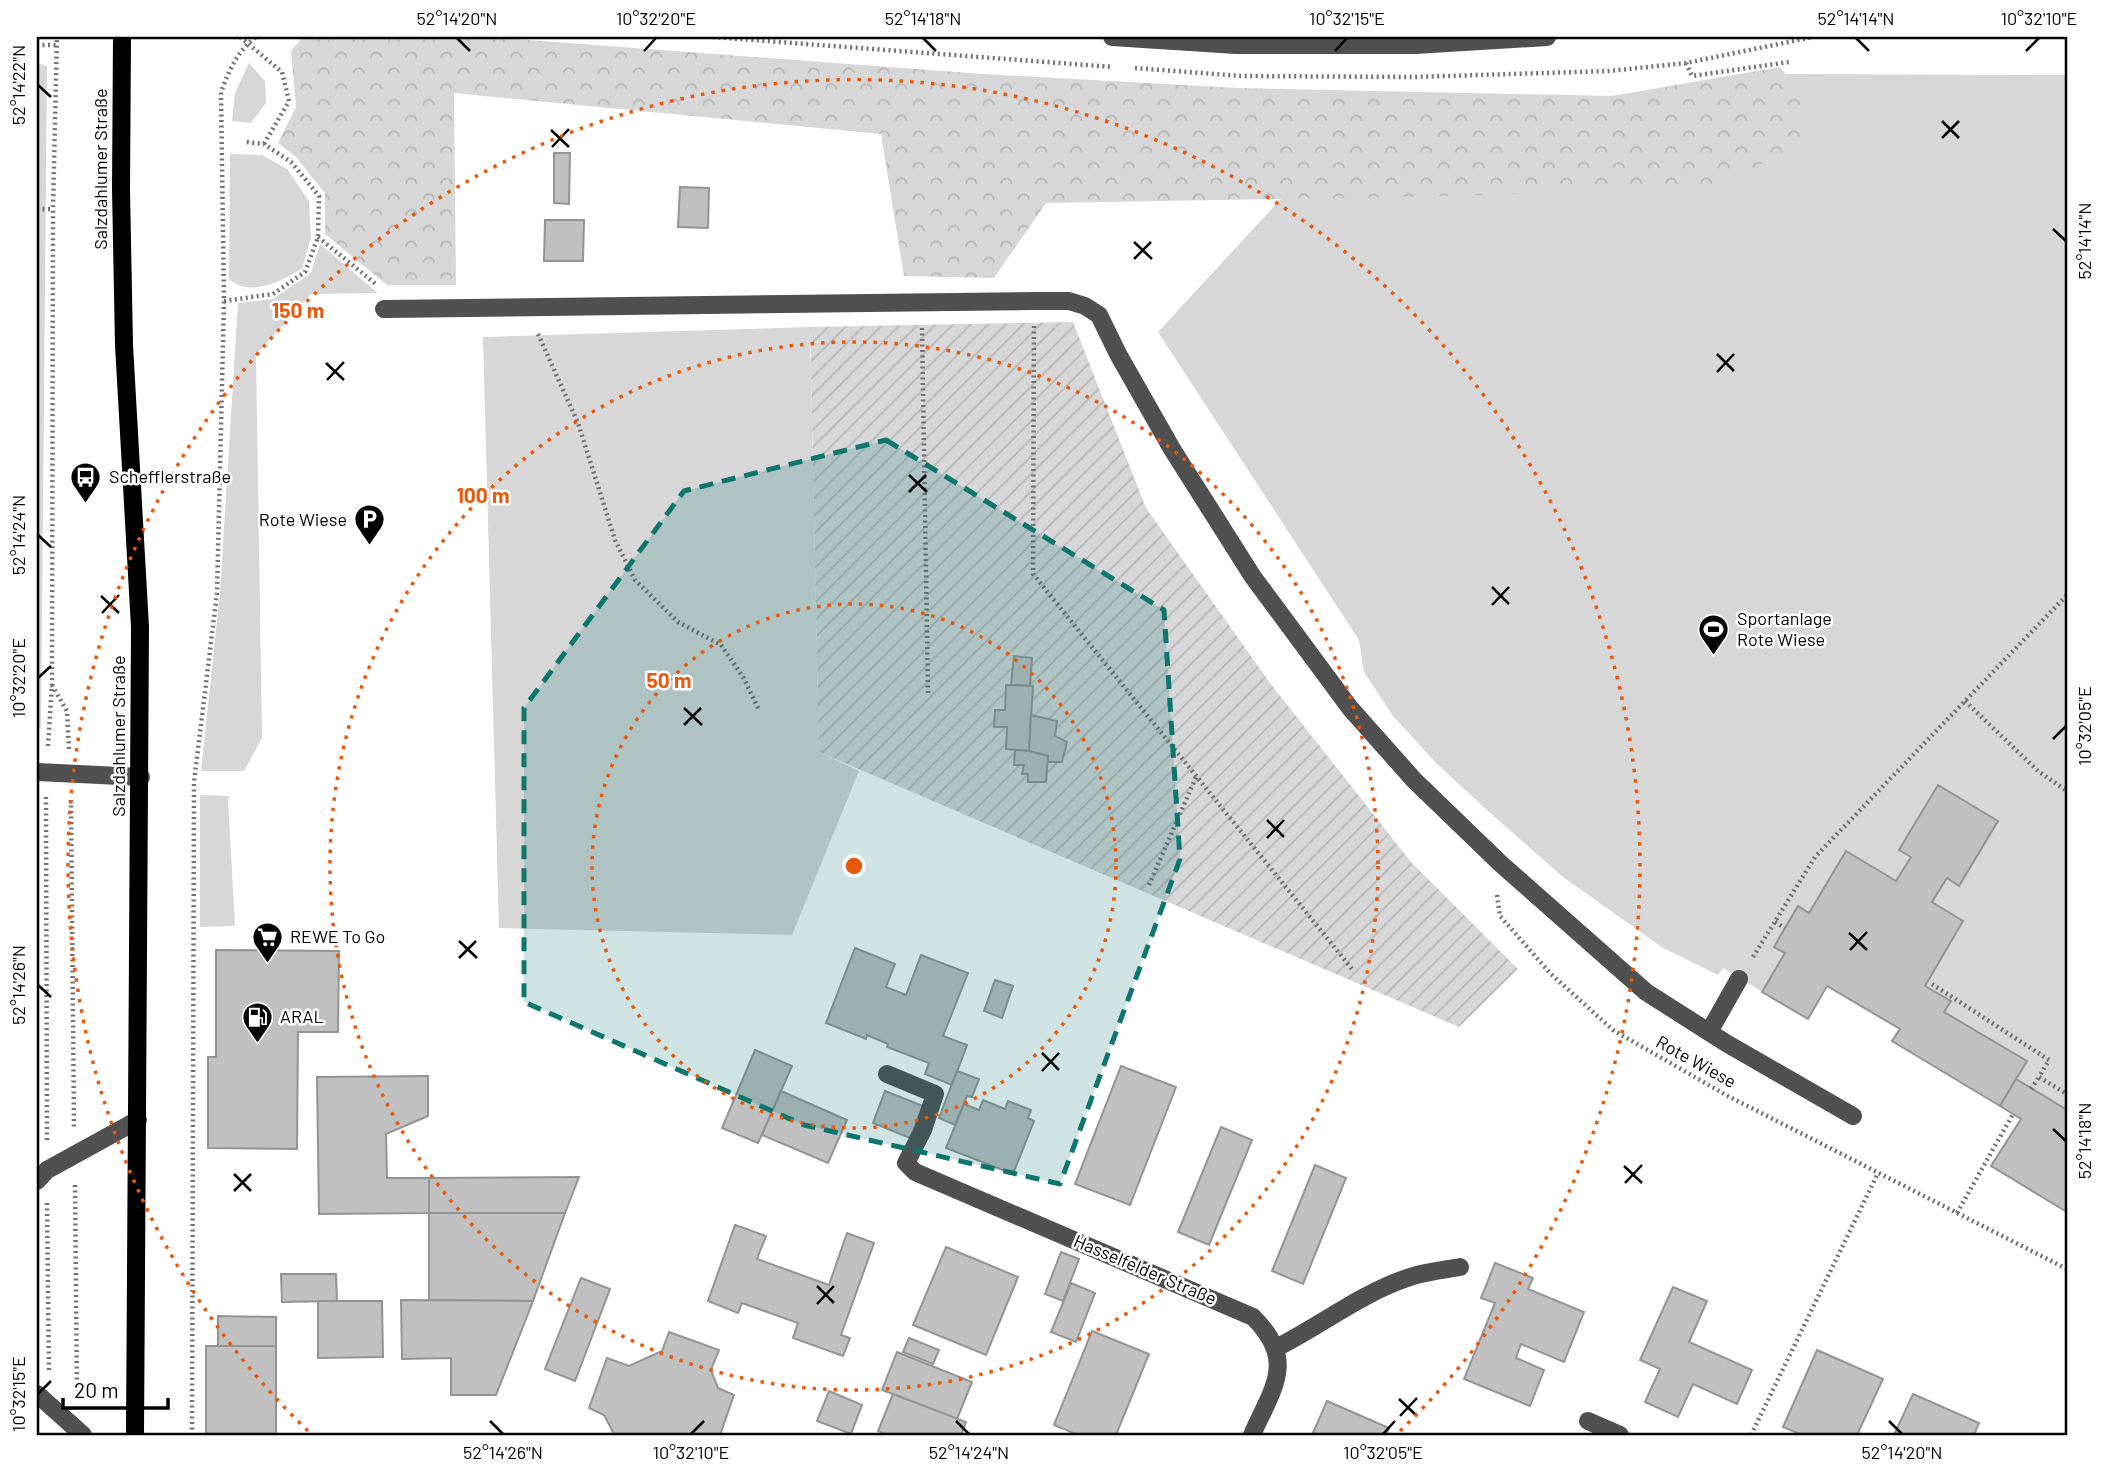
<svg xmlns="http://www.w3.org/2000/svg" width="2104" height="1472" viewBox="0 0 2104 1472" font-family="Barlow,sans-serif">
	<style>
		.grass { fill: #d7d7d7 }
		.forest { fill: url(#forest-crowns) }
		.garden { fill: url(#garden-furrows) }
		.building { fill: #c0c0c0; stroke: #949494; stroke-width: 2 }
		.lines { fill: none; stroke-linecap: round; stroke-linejoin: round }
		.path { stroke: #727272; stroke-width: 4.5; stroke-dasharray: 2 3.5; stroke-linecap: butt }
		.minor { stroke: #505050; stroke-width: 18 }
		.major { stroke: #000; stroke-width: 18 }
		.marked { fill: #0f766e; fill-opacity: 0.2; stroke: #0f766e; stroke-width: 5; stroke-dasharray: 14 9; stroke-linejoin: round }
		.ticks { fill: none; stroke: #000; stroke-width: 2.5 }
		.ring { fill: none; stroke: #e8590c; stroke-width: 3.5; stroke-dasharray: 3.5 7 }
		.labels { text-anchor: middle; stroke-width: 5; stroke-linejoin: round; paint-order: stroke }
		.street-label { font-size: 18px; fill: #000; stroke: #fff }
		.poi-label { font-size: 18px; fill: #000; stroke: #fff; text-anchor: start }
		.centre { fill: #e8590c; stroke: #fff; stroke-width: 3.5 }
		.ring-label { font-size: 21px; text-anchor: middle; font-weight: bold; fill: #e8590c; stroke: #fff; stroke-width: 5; stroke-linejoin: round; paint-order: stroke }
		.neatline { fill: none; stroke: #000; stroke-width: 2.5 }
		.ticks-label { font-size: 18px; text-anchor: middle; fill: #000 }
	</style>
	<defs>
		<pattern id="forest-crowns" width="20" height="18" patternUnits="userSpaceOnUse" patternTransform="scale(1.75)"><rect width="20" height="18" fill="#d7d7d7"/><path d="M2 6a3 3 0 1 1 6 0M12 15a3 3 0 1 1 6 0" fill="none" stroke="#b7b7b7"/></pattern>
		<pattern id="garden-furrows" width="10" height="10" patternUnits="userSpaceOnUse" patternTransform="scale(1.75)"><rect width="10" height="10" fill="#d7d7d7"/><path d="M-1 1l2-2M0 10L10 0M9 11l2-2" fill="none" stroke="#b7b7b7"/></pattern>
	</defs>
	<rect width="100%" height="100%" fill="#fff"/>
	<!-- grass -->
	<g class="grass">
		<path d="M37,63L47,66L41,729H37Z"/>
		<path d="M249,63L265,81L266,103L251,123L232,121L235,93Z"/>
		<path d="M1772,74L2067,75V1212L1991,1166L2021,1119L1892,1041L1899,1028L1828,986L1808,1019L1723,968L1718,975L1663,948L1563,877L1488,811L1436,763L1393,716L1364,672L1359,640L1158,332L1364,109L1612,96Z"/>
		<path d="M230,154L262,155L287,169L309,201L311,237L302,269C280,281 252,298 229,279Z"/>
		<path d="M320,244L378,293L311,294L256,355L262,738L244,771H201L220,593L238,303L273,299L311,273Z"/>
		<path d="M810,327L819,752L859,771L792,935L499,928L483,337Z"/>
		<path d="M200,795L230,796L228,800L235,926L200,927Z"/>
	</g>
	<!-- forest -->
	<path class="forest" d="M303,37H488L983,74L1238,88L1612,96L1780,67L1803,96L1800,143L1719,187L1448,196L1046,203L994,278L904,276L881,134L454,93L456,285H387L325,234V193L296,157L278,143L296,107L291,51Z"/>
	<!-- garden -->
	<path class="garden" d="M1073,322L1146,508L1270,683L1411,862L1518,969L1459,1027L819,752L810,327Z"/>
	<!-- building -->
	<g class="building">
		<path d="M554,153H570L569,204L554,203Z"/>
		<path d="M680,187L709,188L708,228L678,227Z"/>
		<path d="M545,220H584L583,261H544Z"/>
		<path d="M1014,656L1032,658L1030,686L1011,685Z"/>
		<path d="M1006,685L1033,686L1029,751L1006,749L1007,727H994L995,710H1005Z"/>
		<path d="M1031,715L1057,721L1055,736L1067,742L1062,762H1048V756L1029,751Z"/>
		<path d="M1015,750L1029,751L1048,756L1046,782H1028V774H1022L1024,765H1014Z"/>
		<path d="M1938,785L1998,821L1959,886L1947,878L1932,902L1963,921L1925,986L1951,1001L1944,1012L2027,1061L2000,1106L1892,1041L1900,1029L1827,986L1808,1019L1762,992L1785,953L1774,947L1785,928L1798,906L1809,913L1846,851L1896,881L1911,857L1899,850Z"/>
		<path d="M855,948L895,964L886,987L906,995L921,955L968,973L943,1036L967,1045L952,1085L925,1074L929,1063L887,1047L888,1044L867,1035L866,1039L826,1023Z"/>
		<path d="M216,950L339,951L338,1032H298L297,1149L208,1148V1057H216Z"/>
		<path d="M995,980L1013,986L1002,1018L984,1011Z"/>
		<path d="M755,1050L792,1066L758,1143L722,1128Z"/>
		<path d="M1121,1066L1176,1087L1130,1205L1075,1184Z"/>
		<path d="M957,1071L979,1079L972,1097L967,1096L955,1125L939,1118Z"/>
		<path d="M428,1076V1116L386,1134L387,1178H429V1213L319,1214L317,1077Z"/>
		<path d="M2016,1079L2067,1110V1212L1991,1166L2021,1119L2000,1106Z"/>
		<path d="M781,1091L847,1120L828,1163L762,1135Z"/>
		<path d="M885,1091L923,1106L910,1138L873,1123Z"/>
		<path d="M983,1100L1005,1109L1008,1101L1031,1110L1028,1118L1034,1121L1013,1174L946,1148L964,1104L979,1110Z"/>
		<path d="M1221,1127L1252,1140L1209,1245L1178,1232Z"/>
		<path d="M1315,1165L1346,1178L1303,1284L1272,1271Z"/>
		<path d="M579,1177L565,1213H429V1178Z"/>
		<path d="M429,1213H565L533,1301L429,1300Z"/>
		<path d="M735,1225L766,1236L757,1259L829,1285L847,1233L874,1243L841,1335L850,1338L843,1356L793,1338L798,1323L742,1303L738,1313L708,1301Z"/>
		<path d="M946,1247L1018,1277L986,1355L913,1325Z"/>
		<path d="M1061,1252L1079,1259L1063,1301L1045,1294Z"/>
		<path d="M1495,1263L1533,1278L1528,1289L1584,1312L1564,1362L1521,1344L1516,1358L1544,1370L1530,1406L1464,1379L1495,1303L1481,1298Z"/>
		<path d="M281,1274H336L337,1301L282,1302Z"/>
		<path d="M581,1278L610,1289L575,1381L545,1369Z"/>
		<path d="M1071,1283L1095,1293L1076,1342L1051,1332Z"/>
		<path d="M1673,1287L1707,1301L1689,1342L1752,1370L1737,1404L1693,1384L1678,1417L1645,1402L1660,1369L1640,1360Z"/>
		<path d="M401,1300L533,1301L496,1395H451V1358L402,1359Z"/>
		<path d="M318,1301H382L383,1357L318,1358Z"/>
		<path d="M218,1316L276,1317V1346H218Z"/>
		<path d="M1092,1331L1149,1354L1116,1435H1078L1054,1425Z"/>
		<path d="M669,1332L719,1350L711,1370L718,1388L734,1395L720,1435H612L613,1432L604,1415L589,1408L607,1358L629,1366L662,1351Z"/>
		<path d="M909,1338L939,1350L933,1364L903,1352Z"/>
		<rect x="206" y="1346" width="70" height="89"/>
		<path d="M1817,1350L1883,1379L1857,1435H1802L1783,1427Z"/>
		<path d="M897,1352L972,1382L957,1419L882,1390Z"/>
		<path d="M829,1391L862,1405L851,1434L817,1421Z"/>
		<path d="M893,1394L966,1422L961,1435H887L878,1431Z"/>
		<path d="M1913,1394L1979,1423L1974,1435H1894Z"/>
		<path d="M1327,1401L1389,1428L1386,1435H1312Z"/>
	</g>
	<g class="lines">
		<!-- path -->
		<g class="path">
			<path d="M240,37L282,72L289,101L264,144"/>
			<path d="M713,37L1113,67"/>
			<path d="M37,45H56"/>
			<path d="M1686,63L1692,76L1789,62"/>
			<path d="M1135,68L1241,76L1415,77L1609,71L1686,63L1813,37"/>
			<path d="M37,209H53"/>
			<path d="M318,237L377,285"/>
			<path d="M224,301L273,294L305,272L318,237L319,196L291,162L264,144L246,142"/>
			<path d="M1034,326L1033,574L1352,969"/>
			<path d="M922,328L928,694"/>
			<path d="M538,334L578,423L615,540L635,580L678,622L721,645L743,677L759,710"/>
			<path d="M52,685L67,711L69,749"/>
			<path d="M1965,701L2038,771L2067,791"/>
			<path d="M48,746L52,684L53,209L57,37"/>
			<path d="M46,797L47,1142"/>
			<path d="M71,800L74,1127"/>
			<path d="M1149,885L1196,777"/>
			<path d="M1497,895L1500,916L1551,974L1613,1030L1726,1095L2067,1269"/>
			<path d="M1775,922L1785,928"/>
			<path d="M1753,957L1815,857L2067,595"/>
			<path d="M1932,984L2049,1060L2039,1077L2067,1094"/>
			<path d="M2031,1089L2039,1077"/>
			<path d="M75,1185L77,1393"/>
			<path d="M47,1203L49,1373"/>
			<path d="M1957,1213L2013,1114"/>
			<path d="M192,1435L194,782L217,593L224,301L221,92C229,71 237,51 256,37"/>
			<path d="M1751,1435L1878,1173"/>
		</g>
		<!-- minor -->
		<g class="minor">
			<path d="M1112,37L1236,45H1415L1547,37"/>
			<path d="M384,309L1034,301H1069L1085,306L1099,315L1118,354L1172,449L1253,577L1350,708L1414,780L1501,864L1646,992L1726,1043L1853,1116"/>
			<path d="M37,772L141,777"/>
			<path d="M1709,1032L1739,979"/>
			<path d="M887,1074L935,1094L923,1130L906,1163L915,1172L1253,1317C1297,1361 1273,1387 1252,1435"/>
			<path d="M37,1181L47,1170L138,1120"/>
			<path d="M1276,1348C1320,1326 1360,1294 1407,1278C1423,1272 1443,1270 1460,1267"/>
			<path d="M37,1394L83,1435"/>
			<path d="M1588,1421L1620,1435"/>
		</g>
		<!-- major -->
		<path class="major" d="M122,37L121,189L124,345L140,627L135,1435"/>
	</g>
	<!-- marked area -->
	<path class="marked" d="M886,440L1164,610L1180,859L1060,1184L804,1125L524,1002V708L684,491Z"/>
	<!-- ticks -->
	<path class="ticks" d="M457,38L470,51M923,38L936,51M1856,38L1869,51M644,51L656,38M1335,51L1347,38M2026,51L2039,38M38,85L51,97M1942,121L1959,138M551,130L569,147M1942,138L1959,121M552,147L569,129M2053,229L2066,241M1134,242L1152,259M1134,259L1151,242M1717,354L1734,371M326,363L344,380M1717,372L1734,354M327,380L344,362M909,475L927,492M909,492L926,475M38,535L51,547M1492,587L1509,604M101,596L119,613M1492,605L1509,587M102,613L119,595M38,678L51,666M684,708L702,725M684,725L701,708M2053,739L2066,726M1267,820L1284,837M1267,838L1284,820M1849,933L1867,950M459,941L477,958M1850,950L1867,932M459,958L476,941M38,985L51,997M1042,1053L1059,1070M1042,1071L1059,1053M2053,1129L2066,1141M1624,1166L1642,1183M234,1174L251,1191M1625,1183L1642,1165M234,1191L251,1174M817,1286L834,1303M817,1304L834,1286M38,1394L51,1381M1399,1399L1417,1416M1400,1416L1417,1398M490,1421L503,1434M956,1421L969,1434M1889,1421L1902,1434M691,1434L704,1421M1383,1434L1395,1421"/>
	<!-- distance rings -->
	<g class="ring">
		<circle cx="854" cy="866" r="262"/>
		<circle cx="854" cy="866" r="524"/>
		<path d="M308 1431A786 786 0 1 1 1400 1431"/>
	</g>
	<!-- icons -->
	<defs>
		<symbol id="bus-pin" viewBox="-11 -11 22 30"><path d="M0 17L-7.5 6A9.5 9.5 0 1 1 7.5 6Z" fill="#000" stroke="#fff"/><path d="M-5-6H5V4H4V6H2V4H-2V6H-4V4H-5ZM-3.5-4V0h7V-4ZM-3.5 1.2v1.5H-2V1.2ZM2 1.2v1.5H3.5V1.2Z" fill="#fff"/></symbol>
		<symbol id="parking-pin" viewBox="-11 -11 22 30"><path d="M0 17L-7.5 6A9.5 9.5 0 1 1 7.5 6Z" fill="#000" stroke="#fff"/><path d="M-3.5-5.5H1a3.5 3.5 0 0 1 0 7H-1V5.5H-3.5ZM-1-3.4V-.6H.8a1.4 1.4 0 0 0 0-2.8Z" fill="#fff"/></symbol>
		<symbol id="stadium-pin" viewBox="-11 -11 22 30"><path d="M0 17L-7.5 6A9.5 9.5 0 1 1 7.5 6Z" fill="#000" stroke="#fff"/><path d="M0-5a6.5 5 0 1 0 0 10a6.5 5 0 1 0 0-10ZM-3.5-1.8h7v3.6h-7Z" fill="#fff"/></symbol>
		<symbol id="supermarket-pin" viewBox="-11 -11 22 30"><path d="M0 17L-7.5 6A9.5 9.5 0 1 1 7.5 6Z" fill="#000" stroke="#fff"/><path d="M-6-5.5h2.5l.6 2H6L4.5 2H-2.5L-4.4-4H-6ZM-1.5 3.2a1.3 1.3 0 1 0 .1 0ZM3 3.2a1.3 1.3 0 1 0 .1 0Z" fill="#fff"/></symbol>
		<symbol id="fuel-pin" viewBox="-11 -11 22 30"><path d="M0 17L-7.5 6A9.5 9.5 0 1 1 7.5 6Z" fill="#000" stroke="#fff"/><path d="M-5.5-6h7V0h2V4h1.3V-2.5L3-4.5l.8-.8L6-3V5H2.5V1h-1V6h-7ZM-4.2-4.7v3.2H.2V-4.7Z" fill="#fff"/></symbol>
	</defs>
	<g fill-rule="evenodd">
		<use href="#bus-pin" x="68" y="460" width="35" height="47"/>
		<use href="#parking-pin" x="352" y="502" width="35" height="47"/>
		<use href="#stadium-pin" x="1696" y="612" width="35" height="47"/>
		<use href="#supermarket-pin" x="250" y="920" width="35" height="47"/>
		<use href="#fuel-pin" x="240" y="1000" width="35" height="47"/>
	</g>
	<g class="labels">
		<!-- street labels -->
		<g class="street-label">
			<text transform="translate(101 169) rotate(-90)" y="6">Salzdahlumer Straße</text>
			<text transform="translate(119 736) rotate(-90)" y="6">Salzdahlumer Straße</text>
			<text transform="translate(1696 1062) rotate(29)" y="6">Rote Wiese</text>
			<text transform="translate(1145 1270) rotate(23)" y="6">Hasselfelder Straße</text>
		</g>
		<!-- poi labels -->
		<g class="poi-label">
			<text x="109" y="483">Schefflerstraße</text>
			<text x="347" y="526" text-anchor="end">Rote Wiese</text>
			<text x="1737" y="625">Sportanlage<tspan x="1737" dy="21">Rote Wiese</tspan></text>
			<text x="290" y="943">REWE To Go</text>
			<text x="280" y="1023">ARAL</text>
		</g>
	</g>
	<circle cx="854" cy="866" r="10" class="centre"/>
	<g class="ring-label">
		<text x="298" y="318">150 m</text>
		<text x="483" y="503">100 m</text>
		<text x="669" y="688">50 m</text>
	</g>
	<!-- border -->
	<rect width="2104" height="1472" fill="none" stroke="#ffffff" stroke-width="77"/>
	<!-- scale -->
	<path d="M63 1398v10h105v-10" fill="none" stroke="#000000" stroke-width="3.5"/>
	<text x="74" y="1398" font-size="21" fill="#000000" stroke="#ffffff" stroke-width="5" paint-order="stroke">20 m</text>
	<rect x="38" y="38" width="2028" height="1396" class="neatline"/>
	<g class="ticks-label">
		<text x="457" y="25">52°14'20"N</text>
		<text x="656" y="25">10°32'20"E</text>
		<text x="923" y="25">52°14'18"N</text>
		<text x="1347" y="25">10°32'15"E</text>
		<text x="1856" y="25">52°14'14"N</text>
		<text x="2039" y="25">10°32'10"E</text>
		<text transform="translate(19 85) rotate(-90)" y="6">52°14'22"N</text>
		<text transform="translate(2085 241) rotate(-90)" y="6">52°14'14"N</text>
		<text transform="translate(19 535) rotate(-90)" y="6">52°14'24"N</text>
		<text transform="translate(19 678) rotate(-90)" y="6">10°32'20"E</text>
		<text transform="translate(2085 726) rotate(-90)" y="6">10°32'05"E</text>
		<text transform="translate(19 985) rotate(-90)" y="6">52°14'26"N</text>
		<text transform="translate(2085 1141) rotate(-90)" y="6">52°14'18"N</text>
		<text transform="translate(19 1394) rotate(-90)" y="6">10°32'15"E</text>
		<text x="503" y="1459">52°14'26"N</text>
		<text x="691" y="1459">10°32'10"E</text>
		<text x="969" y="1459">52°14'24"N</text>
		<text x="1383" y="1459">10°32'05"E</text>
		<text x="1902" y="1459">52°14'20"N</text>
	</g>
</svg>
